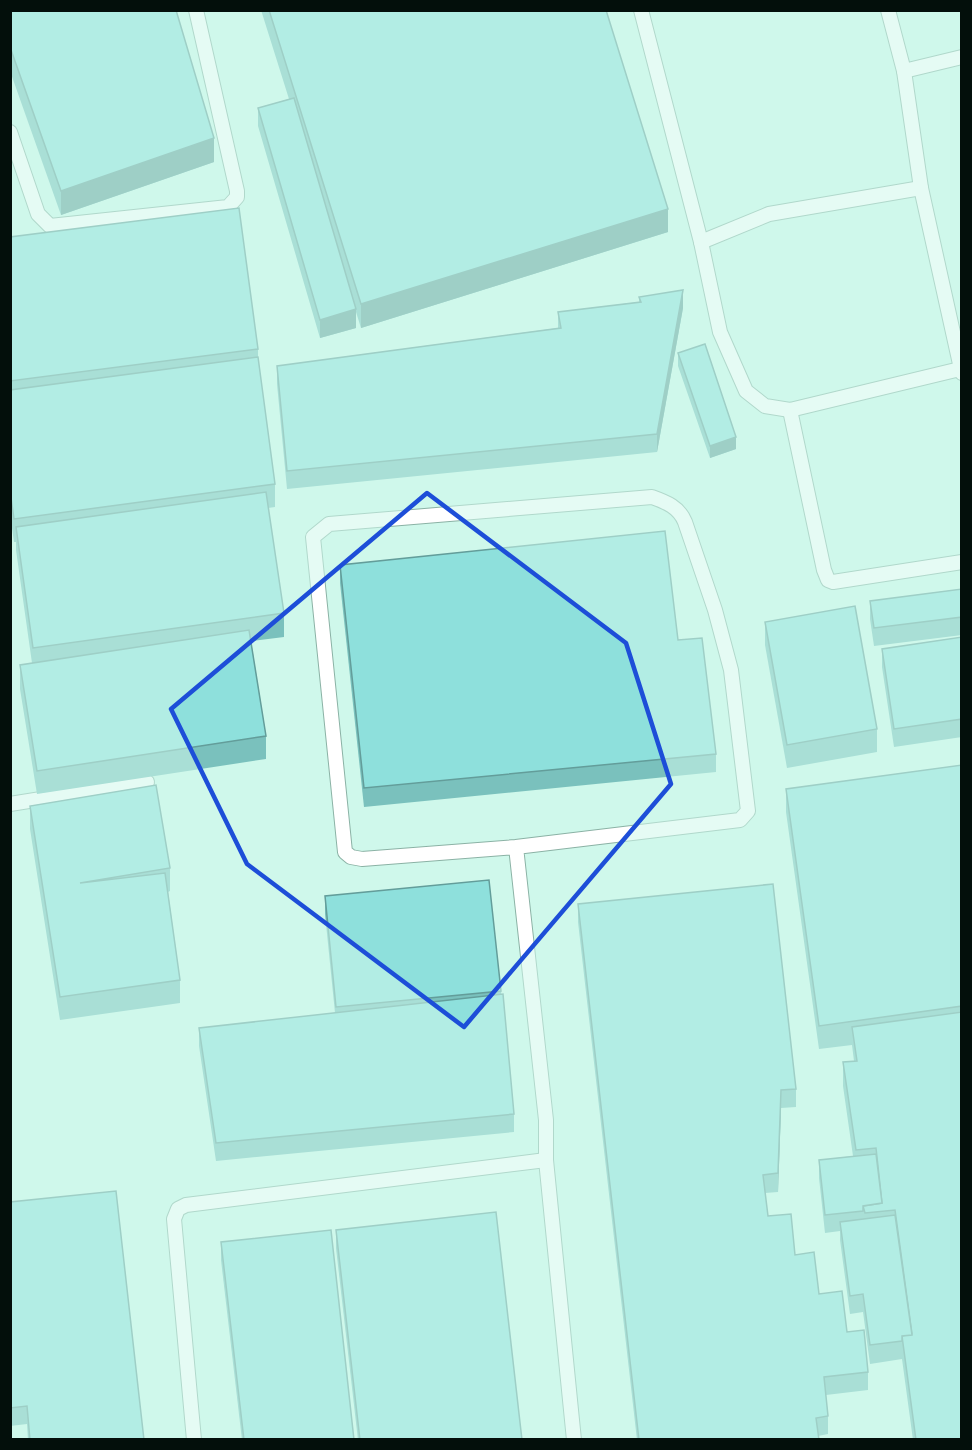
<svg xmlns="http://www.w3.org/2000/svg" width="972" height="1450" viewBox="0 0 972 1450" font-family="Poppins,sans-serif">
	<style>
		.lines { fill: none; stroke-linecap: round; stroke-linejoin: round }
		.service-casing { stroke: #8bb2a5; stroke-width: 16 }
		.service { stroke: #fff; stroke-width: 14 }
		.wall { fill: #7ac1bd }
		.shaded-wall { fill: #639d9a }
		.building { fill: #8ee0dc; stroke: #639d9a; stroke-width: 1.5 }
		.marked { fill: none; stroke: #1d4ed8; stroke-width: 4.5; stroke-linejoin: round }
	</style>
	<rect width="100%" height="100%" fill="#cff8eb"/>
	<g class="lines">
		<defs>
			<g id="service">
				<path d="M641,10L701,242L720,332L746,391L765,406L790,410L960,369"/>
				<path d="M888,10L904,71L921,188L962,373"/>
				<path d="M904,71L962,57"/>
				<path d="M10,132L38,214L50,226L228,207L237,197V191L196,10"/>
				<path d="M701,242L769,214L921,188"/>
				<path d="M790,410L824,570L828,580L833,582L962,562"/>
				<path d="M10,804L147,782"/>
				<path d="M516,847L740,820L748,811L731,670L715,610L685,522C679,507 666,502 652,497L329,524L313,537L345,852L351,857L362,859L516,847L546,1120V1160L574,1440"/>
				<path d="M194,1440L174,1219L178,1209L186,1205L546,1160"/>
			</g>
		</defs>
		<!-- service casing -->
		<use href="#service" class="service-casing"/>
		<!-- service -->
		<use href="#service" class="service"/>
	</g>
	<!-- wall -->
	<g class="wall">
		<path d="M10,10L214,162L61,215L10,71Z"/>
		<path d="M261,10H606L668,232L361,328L356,312V328L320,338L258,126V108L289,99Z"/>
		<path d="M10,237L258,349V358L275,484V507L268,508L284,613V637L251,641L266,736V759L37,794L20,689V665L32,663L16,550V542H14L10,514Z"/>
		<path d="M639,297L683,308L657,452L287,489L277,384V366L558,328V312L639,302Z"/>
		<path d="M678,353L736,449L710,458L678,366Z"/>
		<path d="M340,565L678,640L716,754V772L364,807L340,583Z"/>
		<path d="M962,589V635L874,646L870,619V601Z"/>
		<path d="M765,622L877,729V752L787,768L765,645Z"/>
		<path d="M962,637V737L894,747L882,667V649Z"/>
		<path d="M962,765V1440H913L902,1359L870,1364L863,1312L850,1314L840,1240V1231L825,1233L819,1178V1160L853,1156L843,1086V1062L854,1061L852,1045L819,1049L786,812V789Z"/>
		<path d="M30,806L170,868V891L168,892L180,980V1003L60,1020L30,829Z"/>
		<path d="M325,896L501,991L514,1114V1132L216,1161L199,1046V1028L335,1013L325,914Z"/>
		<path d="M578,904L796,1089V1107L781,1108L778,1192L765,1193L768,1216L795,1255L819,1294L847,1332L868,1372V1390L826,1395L828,1416V1434L818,1436L819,1440H637L578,922Z"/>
		<path d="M10,1202L144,1440H28L27,1424L10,1426Z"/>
		<path d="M336,1230L522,1440H358L336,1248Z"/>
		<path d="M221,1242L354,1440H242L221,1260Z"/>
	</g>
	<!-- shaded-wall -->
	<g class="shaded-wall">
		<path d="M214,138V162L61,215V191Z"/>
		<path d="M668,209V232L361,328V304Z"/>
		<path d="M683,290V308L657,452V434Z"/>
		<path d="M356,309V328L320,338V320Z"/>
		<path d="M736,437V449L710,458V446Z"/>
		<path d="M781,1090V1108L778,1192V1173Z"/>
	</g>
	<!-- building -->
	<g class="building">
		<path d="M10,10H176L214,138L61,191L10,47Z"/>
		<path d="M269,10H606L668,209L361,304Z"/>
		<path d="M294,98L356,309L320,320L258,108Z"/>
		<path d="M239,208L258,349L10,381V237Z"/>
		<path d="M683,290L657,434L287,471L277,366L561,328L558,312L641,302L639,297Z"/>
		<path d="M705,344L736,437L710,446L678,353Z"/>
		<path d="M258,357L275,484L14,519L10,490V390Z"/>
		<path d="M266,492L284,613L33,648L16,527Z"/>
		<path d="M665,531L678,640L702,638L716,754L364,788L340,565Z"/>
		<path d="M962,589V617L874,628L870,601Z"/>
		<path d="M855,606L877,729L787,745L765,622Z"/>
		<path d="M249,630L266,736L37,771L20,665Z"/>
		<path d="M962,637V719L894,729L882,649Z"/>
		<path d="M962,765V1006L819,1026L786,789Z"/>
		<path d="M156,785L170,868L80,883L165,873L180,980L60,997L30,806Z"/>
		<path d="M489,880L501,991L336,1007L325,896Z"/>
		<path d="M773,884L796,1089L781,1090L778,1173L763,1175L768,1216L791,1214L795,1255L814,1252L819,1294L842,1291L847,1332L864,1330L868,1372L824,1377L828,1416L816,1418L819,1440H639L578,904Z"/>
		<path d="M503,994L514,1114L216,1143L199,1028Z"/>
		<path d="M962,1012V1440H916L902,1336L912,1334L895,1210L865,1213L863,1206L882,1203L876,1148L856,1150L843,1062L857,1061L852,1027Z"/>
		<path d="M876,1154L882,1203L863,1206V1211L825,1215L819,1160Z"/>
		<path d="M116,1191L144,1440H30L27,1406L10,1408V1202Z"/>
		<path d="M496,1212L522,1440H360L336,1230Z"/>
		<path d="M895,1215L912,1335L902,1336V1341L870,1345L863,1294L850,1296L840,1222Z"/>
		<path d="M331,1230L354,1440H244L221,1242Z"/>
	</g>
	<!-- marked area -->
	<path d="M0 0H972V1450H0ZM427,493L626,643L671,784L464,1027L247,864L171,709Z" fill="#cff8eb" fill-opacity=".55" fill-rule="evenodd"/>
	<path class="marked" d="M427,493L626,643L671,784L464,1027L247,864L171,709Z"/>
	<!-- border -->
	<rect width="972" height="1450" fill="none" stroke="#030f0b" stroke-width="24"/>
</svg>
